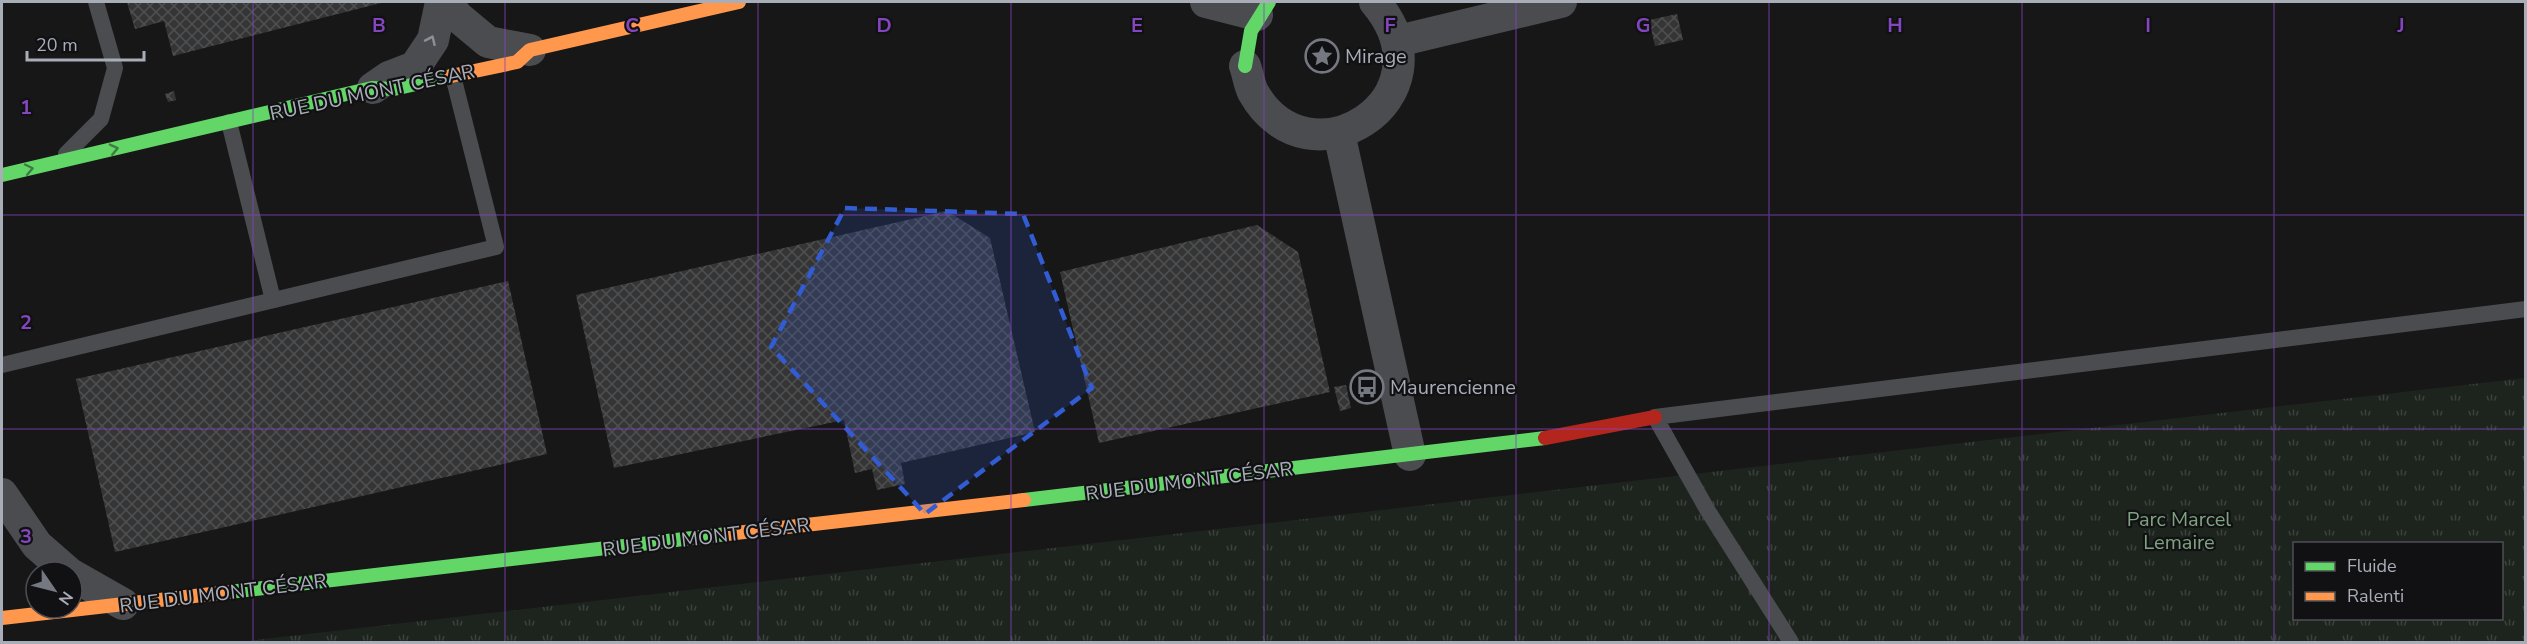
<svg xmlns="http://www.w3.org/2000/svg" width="2527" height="644" viewBox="0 0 2527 644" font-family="'Nunito Sans',sans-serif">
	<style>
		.park { fill: url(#park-tufts); fill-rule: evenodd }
		.building { fill: url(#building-cross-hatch) }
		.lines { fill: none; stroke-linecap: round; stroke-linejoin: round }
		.lane { stroke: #4b4c50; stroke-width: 16 }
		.street { stroke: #4b4c50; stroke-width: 32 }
		.fast { stroke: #63d668; stroke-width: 14 }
		.slow { stroke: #ff974d; stroke-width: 14 }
		.jam { stroke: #b3261e; stroke-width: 14 }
		.oneway { stroke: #8c9099 }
		.oneway2 { stroke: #3e7d42 }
		.marked { fill: #325cd3; fill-opacity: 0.2; stroke: #325cd3; stroke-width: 4.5; stroke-dasharray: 12 8; stroke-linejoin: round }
		.grid { fill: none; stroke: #8446be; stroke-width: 1.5; stroke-opacity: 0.55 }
		.labels { text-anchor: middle; stroke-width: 4.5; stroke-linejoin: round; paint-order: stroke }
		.poi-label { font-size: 20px; fill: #a8adb8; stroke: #111113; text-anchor: start }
		.street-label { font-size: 20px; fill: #a8adb8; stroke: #111113 }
		.park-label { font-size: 20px; fill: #7fa381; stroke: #111113 }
		.grid-label { font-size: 20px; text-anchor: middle; font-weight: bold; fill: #8446be; stroke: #111113; stroke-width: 4.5; stroke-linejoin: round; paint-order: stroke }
	</style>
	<defs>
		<pattern id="park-tufts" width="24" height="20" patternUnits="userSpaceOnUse" patternTransform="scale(1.5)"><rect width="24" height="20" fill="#1d241e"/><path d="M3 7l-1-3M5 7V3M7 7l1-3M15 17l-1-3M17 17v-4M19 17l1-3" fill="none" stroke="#3b413d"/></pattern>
		<pattern id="building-cross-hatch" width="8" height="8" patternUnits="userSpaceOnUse" patternTransform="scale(1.5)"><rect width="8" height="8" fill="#353536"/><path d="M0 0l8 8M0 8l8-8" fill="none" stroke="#4f5051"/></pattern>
	</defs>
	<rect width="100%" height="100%" fill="#171717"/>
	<!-- park -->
	<path class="park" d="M2525,378V642H239ZM2294,544H2502V618H2294Z"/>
	<!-- building -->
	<g class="building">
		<path d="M127,2H385L173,56L164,21L135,29Z"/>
		<path d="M1677,14L1683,40L1655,46L1649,20Z"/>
		<path d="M174,91L176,100L168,102L165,94Z"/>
		<path d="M947,211L990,238L1035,432L901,463L905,484L877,490L872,469L855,473L844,420L614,468L576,295Z"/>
		<path d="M1257,225L1298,252L1330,392L1099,443L1060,272Z"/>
		<path d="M508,281L547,454L115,552L76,379Z"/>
		<path d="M1346,385L1351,408L1340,411L1334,387Z"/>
	</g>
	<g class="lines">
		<!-- lane -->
		<g class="lane">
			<path d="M229,122L273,300"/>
			<path d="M66,154L101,119L115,68L96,2"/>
			<path d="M2,365L496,247L453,76"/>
			<path d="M1791,642L1708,511L1655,417L2526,309"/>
		</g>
		<!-- street -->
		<g class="street">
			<path d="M445,2L458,17L488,42L530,50"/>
			<path d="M1206,2L1257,15"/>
			<path d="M1398,41L1561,2"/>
			<path d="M1245,66C1248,74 1249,84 1253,92C1308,191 1456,98 1375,2"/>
			<path d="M373,88L389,77L415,67L433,40L441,2"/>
			<path d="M1339,133L1410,455"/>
			<path d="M2,494L37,545L68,572"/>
			<path d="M72,575L123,604"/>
		</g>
		<!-- fast -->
		<g class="fast">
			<path d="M1245,66L1251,31L1269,2"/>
			<path d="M2,175L372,88L394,89L451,76"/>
			<path d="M1024,500L1545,438"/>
			<path d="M229,592L727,534"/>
		</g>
		<!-- slow -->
		<g class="slow">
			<path d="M451,76L517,62L530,50L739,2"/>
			<path d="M727,534L1024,500"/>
			<path d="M2,618L229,592"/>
		</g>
		<!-- jam -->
		<path class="jam" d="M1545,438L1655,417"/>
	</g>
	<!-- one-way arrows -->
	<defs><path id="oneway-chevron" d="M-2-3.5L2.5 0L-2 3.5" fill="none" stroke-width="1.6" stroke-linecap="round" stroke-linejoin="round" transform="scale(1.5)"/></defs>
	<use class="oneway" href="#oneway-chevron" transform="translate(431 40) rotate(-66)"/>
	<g class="oneway2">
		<use href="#oneway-chevron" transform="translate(114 149) rotate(-13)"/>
		<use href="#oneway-chevron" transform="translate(29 169) rotate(-12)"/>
	</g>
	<!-- marked area -->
	<path class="marked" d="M845,208L1023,214L1092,388L925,514L771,347Z"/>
	<!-- grid -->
	<path class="grid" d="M253,2V642M505,2V642M758,2V642M1011,2V642M1264,2V642M1516,2V642M1769,2V642M2022,2V642M2274,2V642M2,215H2526M2,429H2526"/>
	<!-- icons -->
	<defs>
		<symbol id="sight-ring" viewBox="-11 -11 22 22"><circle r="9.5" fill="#111113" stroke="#757880" stroke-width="1.5"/><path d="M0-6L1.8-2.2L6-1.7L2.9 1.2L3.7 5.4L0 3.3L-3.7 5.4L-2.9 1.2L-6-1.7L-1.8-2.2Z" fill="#757880"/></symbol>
		<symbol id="bus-ring" viewBox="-11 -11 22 22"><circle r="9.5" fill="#111113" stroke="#757880" stroke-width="1.5"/><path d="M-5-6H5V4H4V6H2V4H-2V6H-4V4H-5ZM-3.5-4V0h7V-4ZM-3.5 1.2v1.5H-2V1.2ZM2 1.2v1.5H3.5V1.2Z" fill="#757880"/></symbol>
	</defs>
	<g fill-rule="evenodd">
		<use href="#sight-ring" x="1303" y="37" width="38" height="38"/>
		<use href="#bus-ring" x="1348" y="368" width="38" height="38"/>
	</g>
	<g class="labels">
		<!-- poi labels -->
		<g class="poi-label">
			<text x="1345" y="63">Mirage</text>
			<text x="1390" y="394">Maurencienne</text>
		</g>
		<!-- street labels -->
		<g class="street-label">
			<text transform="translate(372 92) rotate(-12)" y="7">RUE DU MONT CÉSAR</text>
			<text transform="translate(1189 481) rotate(-7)" y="7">RUE DU MONT CÉSAR</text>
			<text transform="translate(706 537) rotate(-7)" y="7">RUE DU MONT CÉSAR</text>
			<text transform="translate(223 593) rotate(-7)" y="7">RUE DU MONT CÉSAR</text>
		</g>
		<!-- park labels -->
		<g class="park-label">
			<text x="2179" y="526">Parc Marcel<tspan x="2179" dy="23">Lemaire</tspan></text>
		</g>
	</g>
	<g class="grid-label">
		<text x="379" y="32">B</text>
		<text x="632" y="32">C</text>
		<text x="884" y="32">D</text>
		<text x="1137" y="32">E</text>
		<text x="1390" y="32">F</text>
		<text x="1643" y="32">G</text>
		<text x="1895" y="32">H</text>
		<text x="2148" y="32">I</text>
		<text x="2401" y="32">J</text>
		<text x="26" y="114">1</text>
		<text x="26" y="329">2</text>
		<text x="26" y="543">3</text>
	</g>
	<!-- border -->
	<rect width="2527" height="644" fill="none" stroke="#a8adb8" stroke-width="6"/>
	<!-- legend -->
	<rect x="2293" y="542" width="210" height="78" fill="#111113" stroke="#4d4f55" stroke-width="1.5"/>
	<rect x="2305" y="562" width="30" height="9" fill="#63d668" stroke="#4d4f55" stroke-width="1.5"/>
	<text x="2347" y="572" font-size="18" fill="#a8adb8">Fluide</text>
	<rect x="2305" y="592" width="30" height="9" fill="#ff974d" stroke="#4d4f55" stroke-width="1.5"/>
	<text x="2347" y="602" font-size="18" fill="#a8adb8">Ralenti</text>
	<!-- north arrow -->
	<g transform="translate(54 590) rotate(125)"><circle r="28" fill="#111113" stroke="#4d4f55" stroke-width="1.5"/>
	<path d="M0-4.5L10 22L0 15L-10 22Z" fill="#757880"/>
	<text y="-9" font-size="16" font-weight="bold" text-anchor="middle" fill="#a8adb8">N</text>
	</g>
	<!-- scale -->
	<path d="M27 51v9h117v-9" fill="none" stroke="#a8adb8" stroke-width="3"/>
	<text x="36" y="51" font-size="18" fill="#a8adb8" stroke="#111113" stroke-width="4.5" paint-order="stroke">20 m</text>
</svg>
